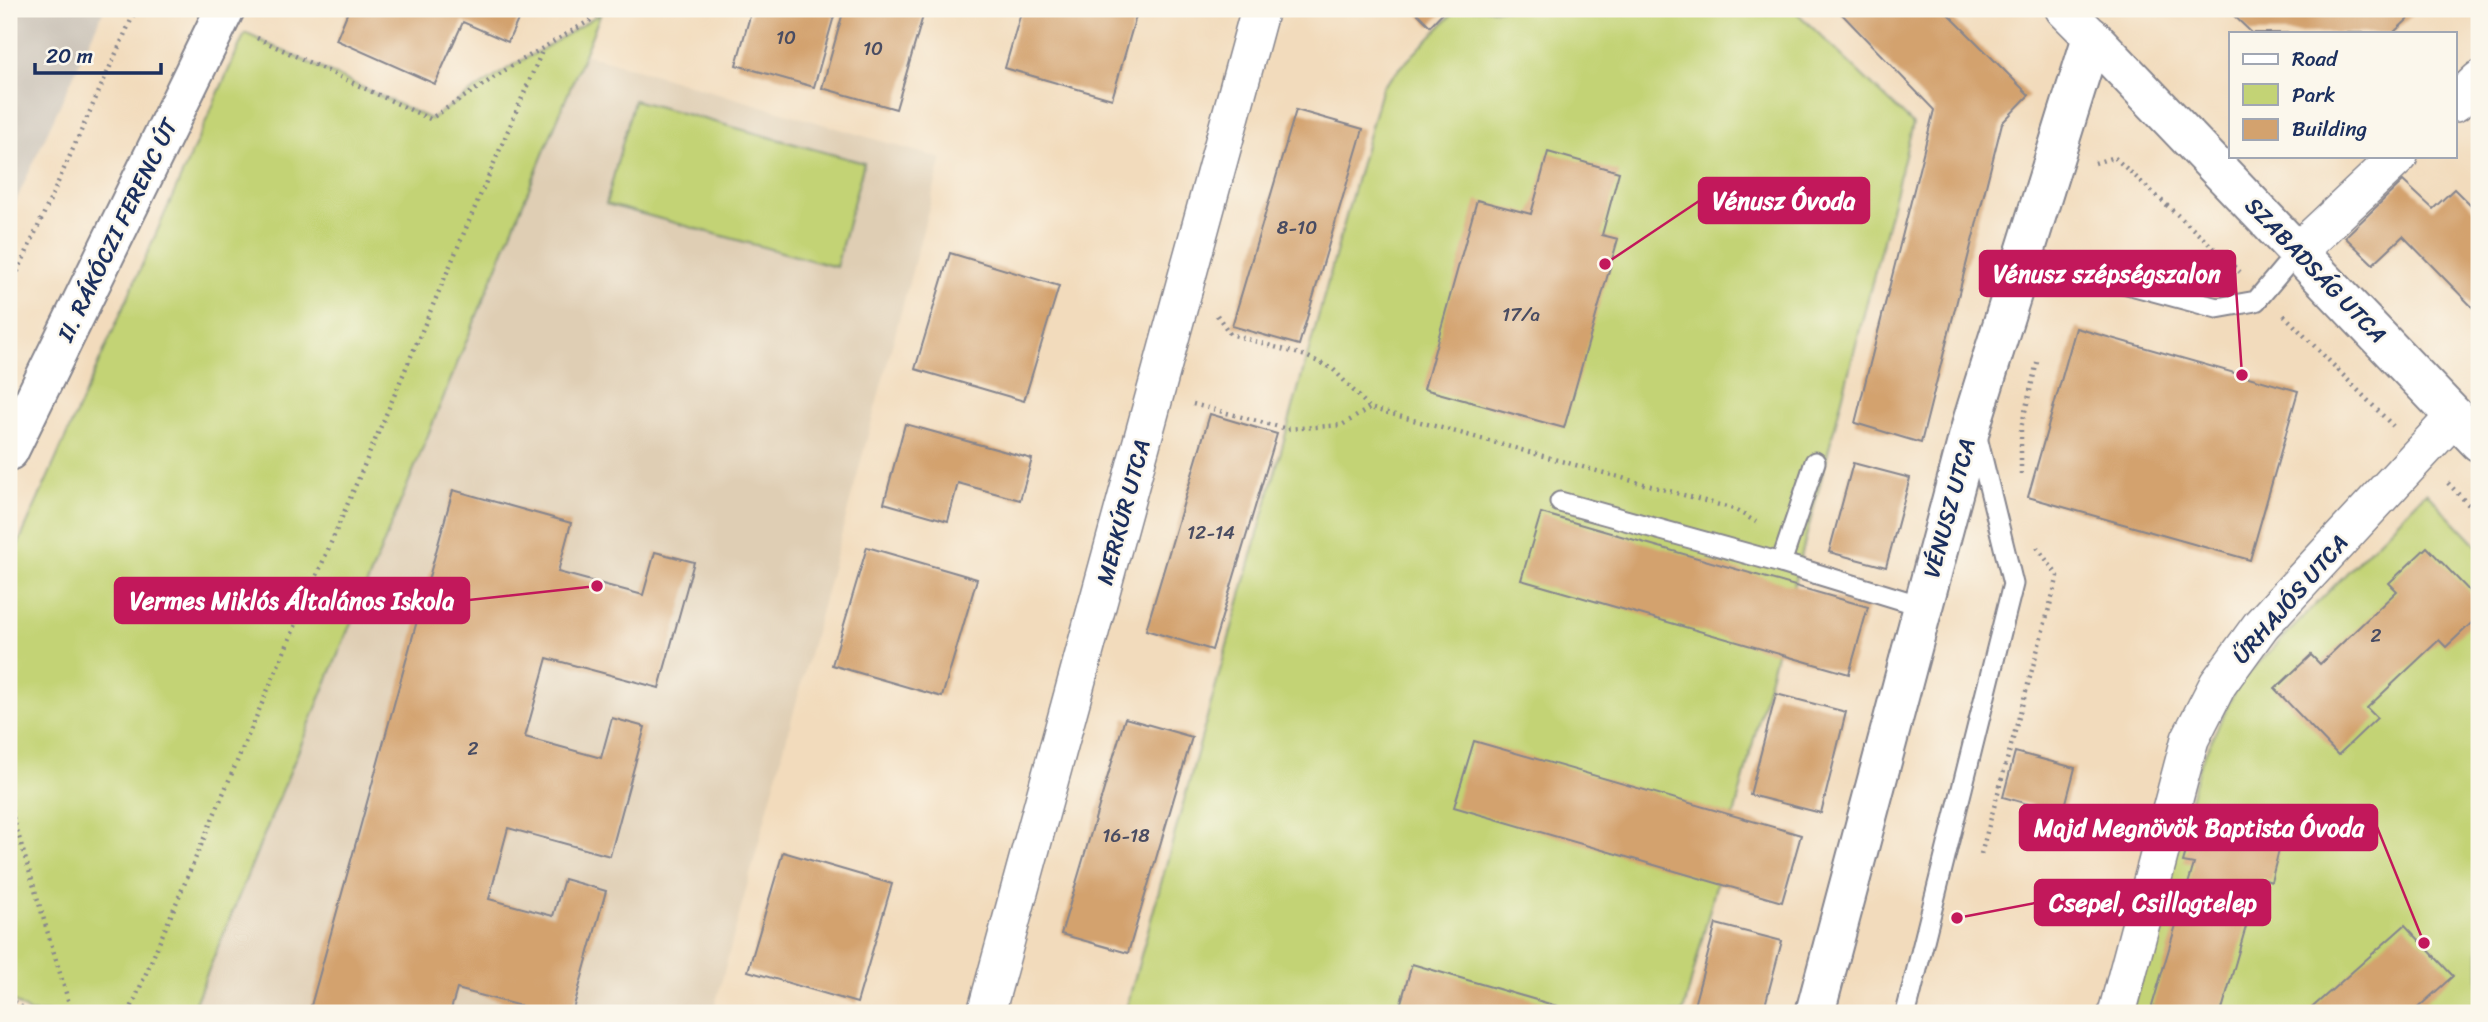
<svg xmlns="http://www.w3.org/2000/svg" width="2488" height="1022" viewBox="0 0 2488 1022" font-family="Sriracha,sans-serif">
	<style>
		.built { fill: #dfceb4 }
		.industrial { fill: #cbc3b8 }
		.green { fill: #c3d375; stroke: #6f816a; stroke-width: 2 }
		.building { fill: #d3a26e }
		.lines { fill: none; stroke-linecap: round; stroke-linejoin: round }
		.service-casing { stroke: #86858d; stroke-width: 23 }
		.minor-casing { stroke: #86858d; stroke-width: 40 }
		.tertiary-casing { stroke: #86858d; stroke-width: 42 }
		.secondary-casing { stroke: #86858d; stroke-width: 42 }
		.path { stroke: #86858d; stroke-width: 4.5; stroke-dasharray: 2 5; stroke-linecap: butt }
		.service { stroke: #fff; stroke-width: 19 }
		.minor { stroke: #fff; stroke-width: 37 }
		.tertiary { stroke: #fff; stroke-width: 38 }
		.secondary { stroke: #fff; stroke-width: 38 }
		.labels { text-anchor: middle; stroke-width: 5; stroke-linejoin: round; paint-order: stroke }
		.number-label { font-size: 19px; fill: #494c62 }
		.street-label { font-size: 23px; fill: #1b2f5e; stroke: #fbf7ec }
		.leader { fill: none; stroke: #c2185b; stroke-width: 2.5 }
		.callout-dot { fill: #c2185b; stroke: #fbf7ec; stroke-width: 2.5 }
		.callout { fill: #c2185b; stroke: #c2185b; stroke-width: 2.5 }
		.callout-label { font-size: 24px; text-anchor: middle; font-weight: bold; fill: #fff }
	</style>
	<rect width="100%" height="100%" fill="#fbf7ec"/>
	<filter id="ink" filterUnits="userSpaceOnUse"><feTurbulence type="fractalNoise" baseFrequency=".0143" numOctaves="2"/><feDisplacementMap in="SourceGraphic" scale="14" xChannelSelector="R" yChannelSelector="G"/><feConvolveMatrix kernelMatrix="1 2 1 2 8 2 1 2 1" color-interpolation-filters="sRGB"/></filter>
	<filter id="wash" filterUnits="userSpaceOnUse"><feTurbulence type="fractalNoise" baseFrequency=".00686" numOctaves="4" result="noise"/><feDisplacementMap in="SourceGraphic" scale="28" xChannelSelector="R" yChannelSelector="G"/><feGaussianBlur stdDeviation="1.57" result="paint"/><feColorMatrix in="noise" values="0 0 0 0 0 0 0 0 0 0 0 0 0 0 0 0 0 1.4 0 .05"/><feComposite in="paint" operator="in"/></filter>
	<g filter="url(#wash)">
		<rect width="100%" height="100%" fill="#f2dbbc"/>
		<!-- built -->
		<path class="built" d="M585,54L942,159L713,1013H191Z"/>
		<!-- industrial -->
		<path class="industrial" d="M9,9H104L9,216Z"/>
		<!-- green -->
		<g class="green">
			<path d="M1457,9H1793L1913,124L1683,1013H1125L1382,87Z"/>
			<path d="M601,13L191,1013H30L9,998V565L245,33L430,119L515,64L543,49Z"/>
			<path d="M634,100L864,163L836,267L606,204Z"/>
			<path d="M2426,492L2479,548V1013H2131L2199,766L2238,684Z"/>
		</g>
		<g id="blocks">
			<!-- building -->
			<g class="building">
				<path d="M349,9H523L508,42L463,22L435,84L336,40Z"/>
				<path d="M752,9H836L814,87L736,65Z"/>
				<path d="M844,9H925L896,109L822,88Z"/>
				<path d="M1022,9H1138L1112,99L1005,68Z"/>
				<path d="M1413,9H1446L1430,26Z"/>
				<path d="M1837,9H1943L2029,95L2002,123L1921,443L1855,423L1934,110Z"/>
				<path d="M2227,9H2419L2393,33H2252Z"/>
				<path d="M1296,110L1363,129L1299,345L1232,326Z"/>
				<path d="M1548,152L1619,172L1602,235L1618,239L1564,428L1424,389L1477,200L1531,214Z"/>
				<path d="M2403,181L2433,209L2454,189L2479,214V314L2403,236L2373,264L2345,237Z"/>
				<path d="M950,253L1059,286L1024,401L915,369Z"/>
				<path d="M2076,328L2298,391L2250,560L2028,497Z"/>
				<path d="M1210,414L1277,434L1212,650L1146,630Z"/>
				<path d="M905,424L1032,459L1020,500L958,483L948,521L884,503Z"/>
				<path d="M1853,463L1910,478L1886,567L1829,552Z"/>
				<path d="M453,490L571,523L558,572L643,595L655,552L694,562L659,688L547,658L525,737L601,758L612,718L645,727L610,856L508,828L489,899L553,916L564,879L606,891L572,1013H547L457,989L450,1013H309Z"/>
				<path d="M1541,513L1868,607L1849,674L1521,580Z"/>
				<path d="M867,547L977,579L942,697L832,665Z"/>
				<path d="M2427,547L2479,601V616L2446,647L2439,640L2367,708L2377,718L2338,755L2275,689L2311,655L2320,664L2397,591L2389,583Z"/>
				<path d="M1776,694L1846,712L1821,813L1750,795Z"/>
				<path d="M1125,718L1192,737L1128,953L1061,934Z"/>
				<path d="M1474,741L1801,835L1782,902L1454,807Z"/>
				<path d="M2015,752L2075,768L2063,814L2003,797Z"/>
				<path d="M2197,814L2282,838L2271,882L2260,878L2221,1013H2150L2194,864L2183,862Z"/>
				<path d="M783,852L892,884L857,1003L748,971Z"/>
				<path d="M1716,924L1782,941L1763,1013H1692Z"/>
				<path d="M2405,925L2453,976L2412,1013H2306Z"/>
				<path d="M1412,964L1581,1013H1398Z"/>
			</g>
		</g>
	</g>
	<g filter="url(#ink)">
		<use href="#blocks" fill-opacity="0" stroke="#86858d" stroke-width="2"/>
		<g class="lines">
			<defs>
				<g id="service">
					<path d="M2022,256L2217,308L2256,301L2298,251"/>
					<path d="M1815,462L1781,563L1922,606"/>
					<path d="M1560,502L1781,563"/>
					<path d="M1906,1013L2013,584L1976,433"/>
				</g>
				<g id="minor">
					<path d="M2064,9L2092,37"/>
					<path d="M2455,103L2479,80"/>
					<path d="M2298,251L2399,156"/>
					<path d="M986,1013L1260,9"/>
					<path d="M2117,1013L2190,739L2218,684L2261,625L2455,416"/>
				</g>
				<path id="tertiary" d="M1815,1013L1973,419L2092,37L2479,442"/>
				<path id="secondary" d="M9,451L225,9"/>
			</defs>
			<!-- service casing -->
			<use href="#service" class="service-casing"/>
			<!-- minor casing -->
			<use href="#minor" class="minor-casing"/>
			<!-- tertiary casing -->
			<use href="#tertiary" class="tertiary-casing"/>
			<!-- secondary casing -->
			<use href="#secondary" class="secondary-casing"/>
			<!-- path -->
			<g class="path">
				<path d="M257,38L430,119L515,64L610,9"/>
				<path d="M2095,163L2114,157L2240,272"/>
				<path d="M9,291L136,9"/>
				<path d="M1217,315L1230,334L1306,356L1333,369L1370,408L1734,509L1756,522"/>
				<path d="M2284,315L2393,426"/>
				<path d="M1193,404L1287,429L1342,425L1370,408"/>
				<path d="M2021,474V428L2037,362"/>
				<path d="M2448,483L2479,516"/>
				<path d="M9,804L72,1013"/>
				<path d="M1981,854L2058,576L2037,547"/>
				<path d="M9,998L30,1013"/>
				<path d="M129,1013L543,49"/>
			</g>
			<!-- service -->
			<use href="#service" class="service"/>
			<!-- minor -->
			<use href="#minor" class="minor"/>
			<!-- tertiary -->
			<use href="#tertiary" class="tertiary"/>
			<!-- secondary -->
			<use href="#secondary" class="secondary"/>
		</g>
	</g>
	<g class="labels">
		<!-- number labels -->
		<g class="number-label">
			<text x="786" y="44">10</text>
			<text x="873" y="55">10</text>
			<text x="1297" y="234">8-10</text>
			<text x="1521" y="321">17/a</text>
			<text x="1211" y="539">12-14</text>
			<text x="2376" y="642">2</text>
			<text x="473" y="755">2</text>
			<text x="1126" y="842">16-18</text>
		</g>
		<!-- street labels -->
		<g class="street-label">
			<text transform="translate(117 230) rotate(-64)" y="8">II. RÁKÓCZI FERENC ÚT</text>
			<text transform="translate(2316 270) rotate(46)" y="8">SZABADSÁG UTCA</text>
			<text transform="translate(1949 508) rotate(-75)" y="8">VÉNUSZ UTCA</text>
			<text transform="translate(1123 512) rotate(-75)" y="8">MERKÚR UTCA</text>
			<text transform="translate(2290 599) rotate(-49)" y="8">ŰRHAJÓS UTCA</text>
		</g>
	</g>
	<!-- callouts -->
	<path class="leader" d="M1605 264L1699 201M2242 375L2235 273M597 586L469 600M2424 943L2377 827M1957 918L2035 903"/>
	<g class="callout-dot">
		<circle cx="1605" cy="264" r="7"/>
		<circle cx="2242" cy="375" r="7"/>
		<circle cx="597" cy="586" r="7"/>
		<circle cx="2424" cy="943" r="7"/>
		<circle cx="1957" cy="918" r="7"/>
	</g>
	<g class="callout">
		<rect x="1699" y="178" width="170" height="45" rx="7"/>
		<rect x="1980" y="251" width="255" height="45" rx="7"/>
		<rect x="115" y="578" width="354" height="45" rx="7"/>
		<rect x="2020" y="805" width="357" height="45" rx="7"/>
		<rect x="2035" y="880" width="235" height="45" rx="7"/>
	</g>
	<g class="callout-label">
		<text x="1784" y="209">Vénusz Óvoda</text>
		<text x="2107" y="282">Vénusz szépségszalon</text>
		<text x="292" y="609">Vermes Miklós Általános Iskola</text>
		<text x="2199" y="836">Majd Megnövök Baptista Óvoda</text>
		<text x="2153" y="911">Csepel, Csillagtelep</text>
	</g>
	<!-- margin -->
	<rect width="2488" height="1022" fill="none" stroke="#fbf7ec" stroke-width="35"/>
	<!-- legend -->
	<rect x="2229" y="32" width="228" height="126" fill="#fbf7ec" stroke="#a1a7b3" stroke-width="2"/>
	<rect x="2243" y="54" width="35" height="10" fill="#ffffff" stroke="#a1a7b3" stroke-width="2"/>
	<text x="2292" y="66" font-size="21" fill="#1b2f5e">Road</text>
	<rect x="2243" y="84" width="35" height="21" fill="#c3d375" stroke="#a1a7b3" stroke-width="2"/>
	<text x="2292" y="102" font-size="21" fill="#1b2f5e">Park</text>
	<rect x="2243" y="119" width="35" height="21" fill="#d3a26e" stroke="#a1a7b3" stroke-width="2"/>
	<text x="2292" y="136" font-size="21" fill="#1b2f5e">Building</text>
	<!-- scale -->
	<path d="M35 63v10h126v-10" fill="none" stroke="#1b2f5e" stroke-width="3.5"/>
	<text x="46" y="63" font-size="21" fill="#1b2f5e" stroke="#fbf7ec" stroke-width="5" paint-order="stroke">20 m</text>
</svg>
